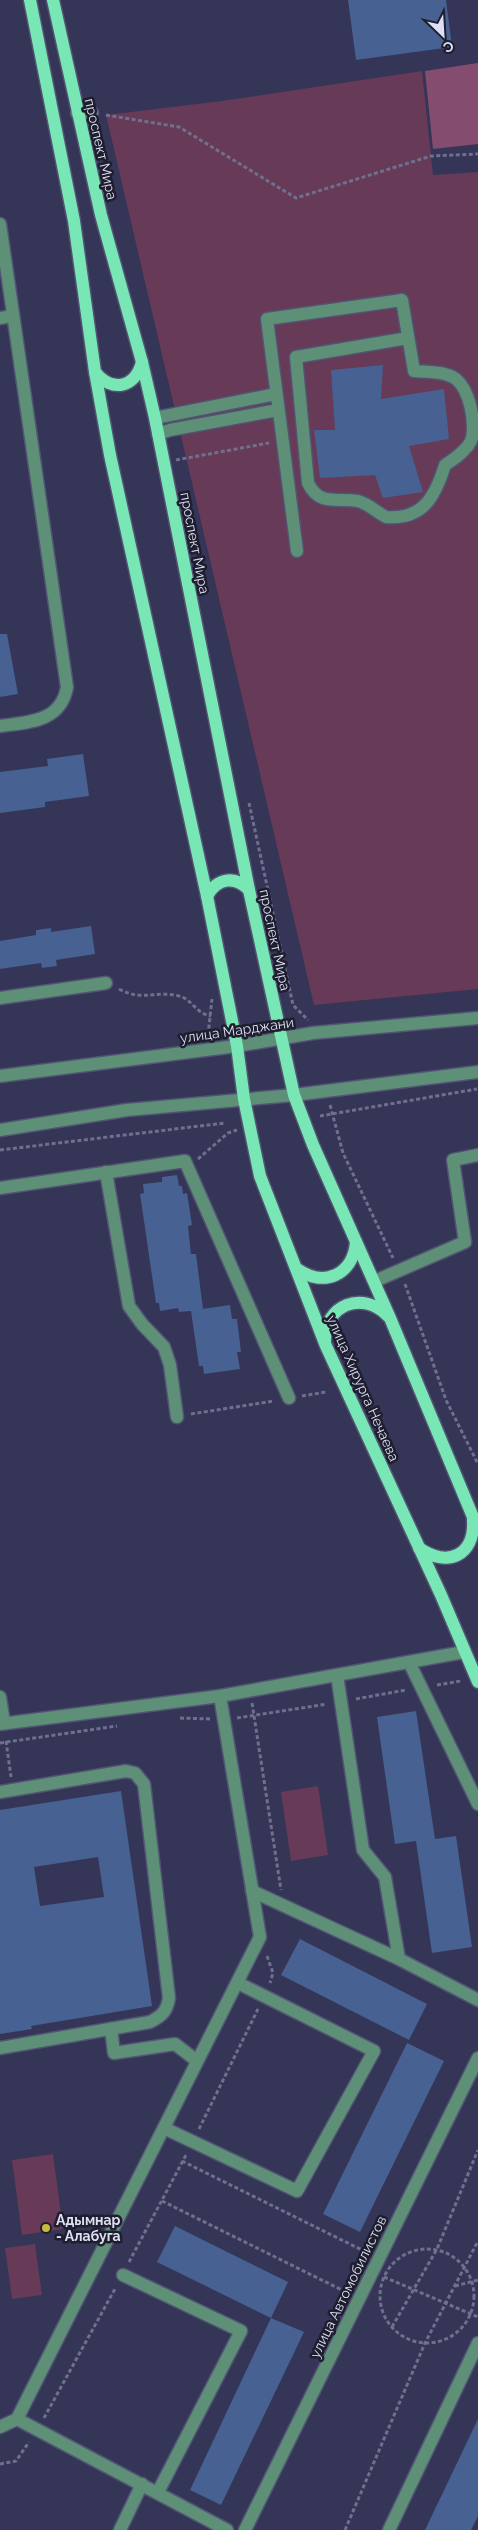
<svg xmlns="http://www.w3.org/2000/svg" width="478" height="2530" viewBox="0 0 478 2530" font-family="Raleway,sans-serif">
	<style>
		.green { fill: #673a57 }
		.forest { fill: #844d6f }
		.building { fill: #466192; fill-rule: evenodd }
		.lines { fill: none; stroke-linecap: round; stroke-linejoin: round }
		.minor-casing { stroke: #525473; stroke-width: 15 }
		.major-casing { stroke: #525473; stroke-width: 15 }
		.path { stroke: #6f708e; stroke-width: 3; stroke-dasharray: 4 2.5; stroke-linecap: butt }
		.minor { stroke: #5e9077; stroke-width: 12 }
		.major { stroke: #79e6b5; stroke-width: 12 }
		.poi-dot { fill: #c9ba3a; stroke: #1e1e2e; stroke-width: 2 }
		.labels { text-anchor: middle; stroke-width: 5; stroke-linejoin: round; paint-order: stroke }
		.street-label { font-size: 14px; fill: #dddff5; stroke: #1e1e2e }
		.poi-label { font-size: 14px; font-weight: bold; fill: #dddff5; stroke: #1e1e2e; text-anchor: start }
	</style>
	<rect width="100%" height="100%" fill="#343557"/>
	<!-- green -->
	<g class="green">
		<path d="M422,71L433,175L478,172V989L314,1005L106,115L222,101Z"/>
		<path d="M318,1786L328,1855L291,1861L281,1792Z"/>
		<path d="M53,2154L63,2229L22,2235L12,2160Z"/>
		<path d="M35,2244L42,2295L12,2299L5,2248Z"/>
	</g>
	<!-- forest -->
	<path class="forest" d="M478,63V144L433,149L425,71Z"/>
	<!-- building -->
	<g class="building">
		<path d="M348,0H446L452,47L356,60Z"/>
		<path d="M383,365L381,399L444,389L449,439L409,446L423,492L383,498L375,475L320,478L314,430H335L331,370Z"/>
		<path d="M0,634H7L18,694L0,697Z"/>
		<path d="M83,754L89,796L45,802V807L0,813V772L48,766L47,759Z"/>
		<path d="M91,926L95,954L56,960L57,966L42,968L41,963L0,969V941L36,935V930L51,928V932Z"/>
		<path d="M177,1175L179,1186H182L183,1194L187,1193L192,1225L188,1226L191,1254H196L203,1309L195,1310L230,1305L232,1319H237L241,1352H237L240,1369L204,1374L203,1366H199L191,1311L179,1312L178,1308L160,1311L159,1303H156L140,1194L144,1193L143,1184L162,1182V1177Z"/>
		<path d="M416,1711L435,1839L456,1836L472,1947L432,1953L416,1841L395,1844L377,1717Z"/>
		<path d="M121,1791L152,2006L31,2026L32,2029L0,2034V1810ZM98,1857L104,1897L40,1906L34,1867Z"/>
		<path d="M300,1939L427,2004L409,2040L281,1975Z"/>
		<path d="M407,2043L444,2061L360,2232L323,2214Z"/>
		<path d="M175,2226L288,2282L271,2318L157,2262Z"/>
		<path d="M271,2318L304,2332L221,2505L190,2490Z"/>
		<path d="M478,2419V2516L471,2530H425Z"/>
	</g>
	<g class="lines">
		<defs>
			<g id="minor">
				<path d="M77,113H92"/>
				<path d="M0,224L67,687C61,722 29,722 0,726"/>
				<path d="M0,318L13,316"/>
				<path d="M155,418L276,394"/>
				<path d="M158,434L170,430L278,410"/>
				<path d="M297,551L267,319L402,300L414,371C427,372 445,371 456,379C470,391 475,420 472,438C469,449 454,459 445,465C435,497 423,520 386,517C376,512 369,504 358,501C336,497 320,507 308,483L296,357L408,338"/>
				<path d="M0,998L106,983"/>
				<path d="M0,1076L237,1046L313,1033L478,1018"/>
				<path d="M0,1130L127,1110L294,1095L478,1072"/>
				<path d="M106,1172L129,1306L142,1324L164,1347L170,1365L177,1417"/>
				<path d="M0,1188L185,1161L289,1398"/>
				<path d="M375,1281L465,1242L453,1160L478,1155"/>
				<path d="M409,1662L478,1804"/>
				<path d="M337,1675L363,1850L385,1877L399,1959"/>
				<path d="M0,1697L4,1723"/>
				<path d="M0,1724L220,1696L464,1652"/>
				<path d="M0,1792L126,1771L135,1773L144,1784L169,1998C167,2011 162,2016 150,2022L0,2048"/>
				<path d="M252,1891L399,1959L478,2000"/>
				<path d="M111,2029L114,2053L175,2044L197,2061"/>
				<path d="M164,2128L297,2191L374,2051L238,1983"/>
				<path d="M123,2275L241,2331L158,2492"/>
				<path d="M17,2419L227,2530"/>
				<path d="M0,2427L17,2419L260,1937L220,1696"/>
				<path d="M120,2530L142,2484"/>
				<path d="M245,2530L478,2058"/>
				<path d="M389,2530L478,2343"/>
			</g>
			<g id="major">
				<path d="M30,0L74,221L95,372L110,455L207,896L237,1046L244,1099L260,1176L326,1346L441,1595L478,1682"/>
				<path d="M53,0L101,215L142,362L155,418L249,890L294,1095L313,1145L390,1318L478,1529"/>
				<path d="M95,372C112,393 135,388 142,362"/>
				<path d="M207,896C217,878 235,875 249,890"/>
				<path d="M297,1269C324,1288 353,1275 356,1242"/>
				<path d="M325,1342C324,1304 363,1290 388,1316"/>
				<path d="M419,1548C447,1568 475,1556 473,1520"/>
			</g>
		</defs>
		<!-- minor casing -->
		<use href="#minor" class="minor-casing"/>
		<!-- major casing -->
		<use href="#major" class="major-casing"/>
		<!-- path -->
		<g class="path">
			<path d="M106,115L179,127L296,198L431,156L478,154"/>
			<path d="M176,460L269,443"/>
			<path d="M249,803L293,1005L308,1020"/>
			<path d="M119,989C143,1002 155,990 179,996C192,999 196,1014 211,1016"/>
			<path d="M208,1035L212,999"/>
			<path d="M330,1105L343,1153L393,1258"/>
			<path d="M320,1116L477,1089"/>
			<path d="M0,1150L225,1123"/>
			<path d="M198,1159L228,1133L237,1130"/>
			<path d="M405,1284L446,1400L478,1464"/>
			<path d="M302,1396L326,1392"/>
			<path d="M191,1414L274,1401"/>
			<path d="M437,1685L461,1681"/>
			<path d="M356,1699L406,1690"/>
			<path d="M252,1703L281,1890"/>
			<path d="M180,1718L211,1719"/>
			<path d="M237,1718L327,1704"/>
			<path d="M6,1741L11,1777"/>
			<path d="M0,1743L117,1726"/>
			<path d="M267,1956L273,1973L270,1983"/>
			<path d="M199,2129L258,2009"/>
			<path d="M182,2161L366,2252"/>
			<path d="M162,2201L348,2293"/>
			<circle cx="427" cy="2296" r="47"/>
			<path d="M129,2262L186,2155"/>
			<path d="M384,2277L478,2317"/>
			<path d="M455,2286L478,2280"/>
			<path d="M392,2327L437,2249L478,2150"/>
			<path d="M44,2418L116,2287"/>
			<path d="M0,2464L16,2461L29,2442"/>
			<path d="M345,2530L425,2343L478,2241"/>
		</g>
		<!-- minor -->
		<use href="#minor" class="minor"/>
		<!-- major -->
		<use href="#major" class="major"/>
	</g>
	<!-- markers -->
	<circle class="poi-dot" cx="46" cy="2228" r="5"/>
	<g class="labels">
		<!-- street labels -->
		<g class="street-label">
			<text transform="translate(101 149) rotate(77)" y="5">проспект Мира</text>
			<text transform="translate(195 543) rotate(79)" y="5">проспект Мира</text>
			<text transform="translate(275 940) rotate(78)" y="5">проспект Мира</text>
			<text transform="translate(237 1030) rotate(-8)" y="5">улица Марджани</text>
			<text transform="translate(363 1388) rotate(66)" y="5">улица Хирурга Нечаева</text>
			<text transform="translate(348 2287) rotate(-64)" y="5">улица Автомобилистов</text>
		</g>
		<!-- poi labels -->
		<g class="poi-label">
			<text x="56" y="2225">Адымнар<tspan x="56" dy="16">- Алабуга</tspan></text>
		</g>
	</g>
	<!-- north arrow -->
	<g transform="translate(443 35) rotate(155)" stroke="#1e1e2e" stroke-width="4" paint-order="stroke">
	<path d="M0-4L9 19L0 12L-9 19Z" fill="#dddff5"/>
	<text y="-8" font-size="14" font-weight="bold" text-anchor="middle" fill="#dddff5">С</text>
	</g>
</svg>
